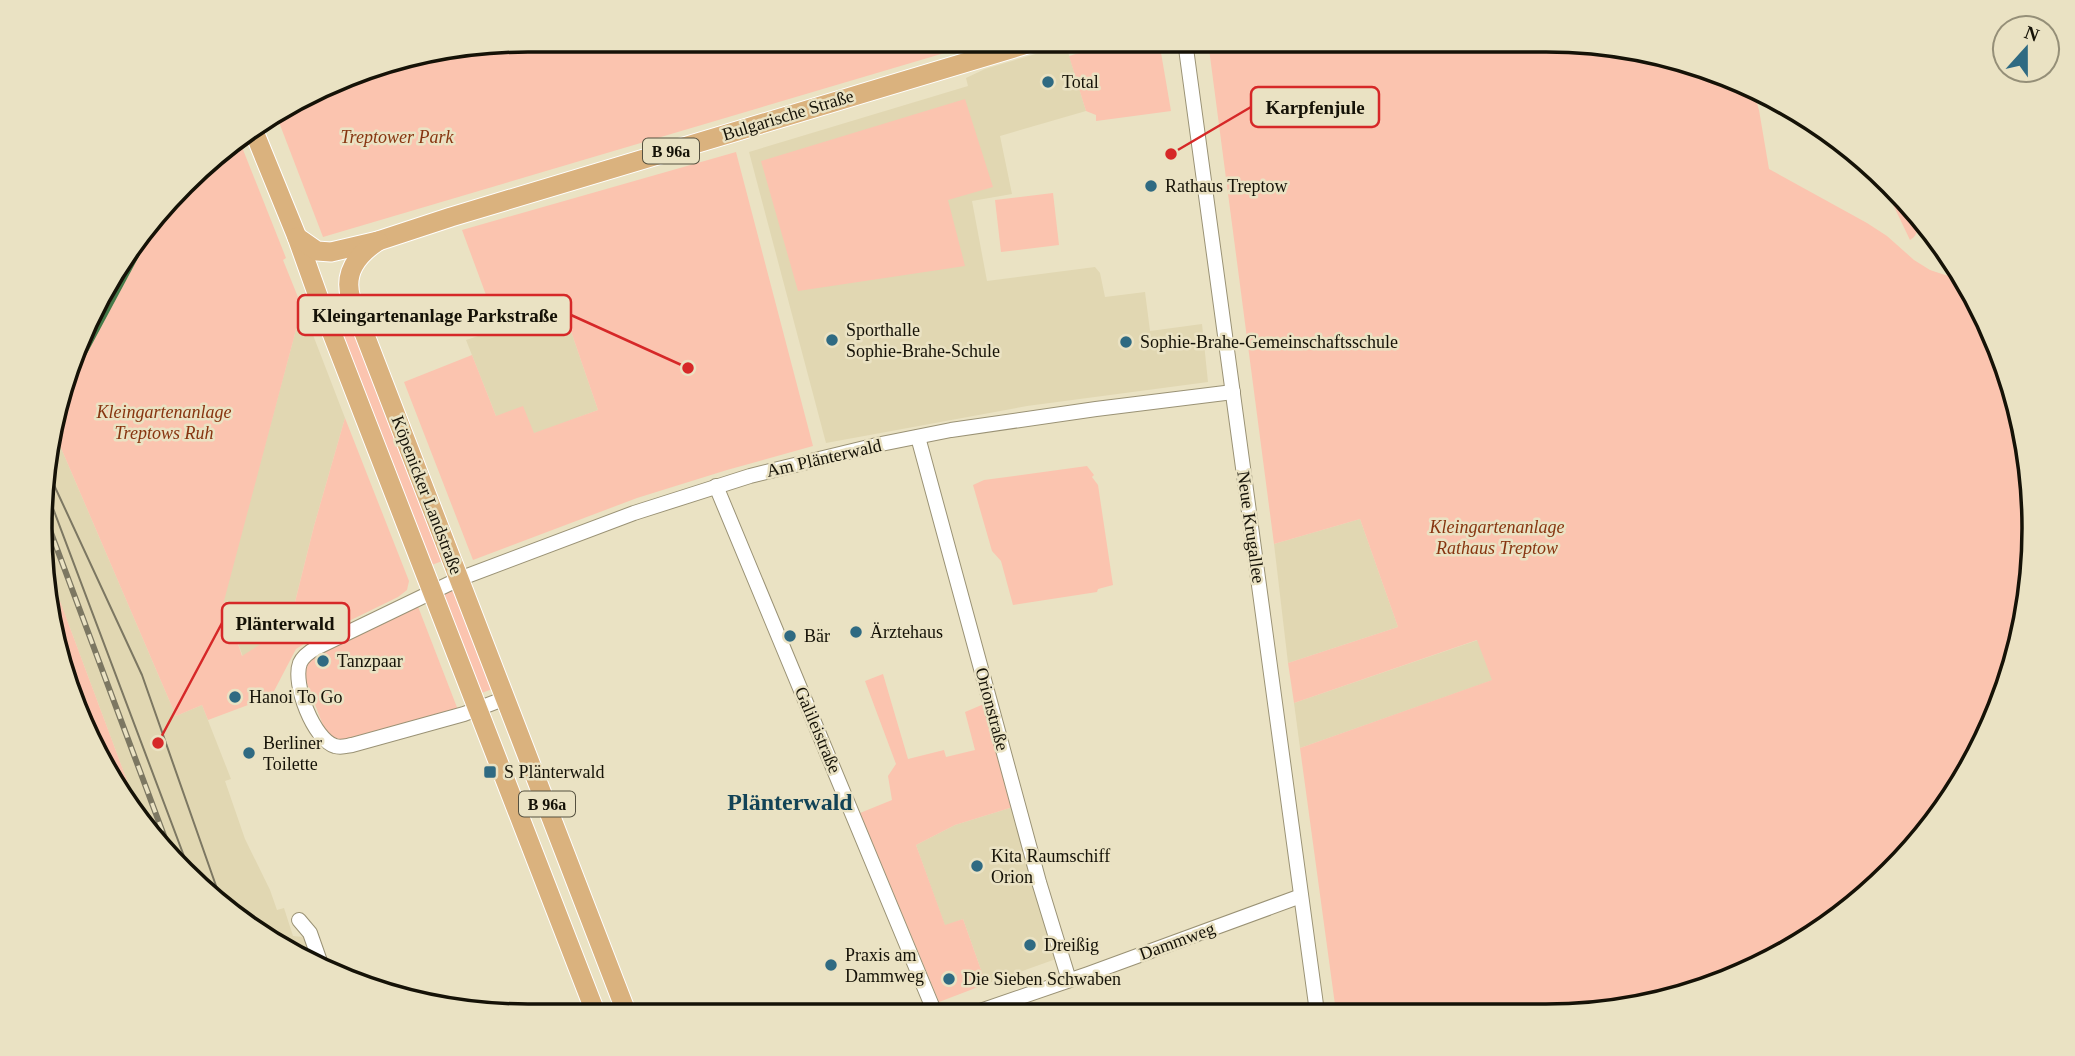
<svg xmlns="http://www.w3.org/2000/svg" width="2075" height="1056" viewBox="0 0 2075 1056" font-family="Georgia,serif">
	<style>
		.built { fill: #e1d7b2 }
		.green { fill: #fbc4af }
		.lines { fill: none; stroke-linecap: round; stroke-linejoin: round }
		.stream { stroke: #457b4a; stroke-width: 3.5 }
		.minor-casing { stroke: #9a9275; stroke-width: 16 }
		.major-casing { stroke: #fff; stroke-width: 21 }
		.minor { stroke: #fff; stroke-width: 14 }
		.major { stroke: #dab27e; stroke-width: 19 }
		.tram { stroke: #7c7762; stroke-width: 2 }
		.rail-casing { stroke: #7c7762; stroke-width: 6 }
		.rail { stroke: #eae2c3; stroke-width: 3.5; stroke-dasharray: 10; stroke-linecap: butt }
		.poi-dot { fill: #2f6a82; stroke: #eae2c3; stroke-width: 2.5 }
		.labels { text-anchor: middle; stroke-width: 5; stroke-linejoin: round; paint-order: stroke }
		.shield { fill: #eae2c3; stroke: #55503f; stroke-width: 2 }
		.shield-label { font-size: 16px; font-weight: bold; fill: #151207 }
		.poi-label { font-size: 18px; fill: #151207; stroke: #eae2c3; text-anchor: start }
		.street-label { font-size: 18px; fill: #151207; stroke: #eae2c3 }
		.park-label { font-size: 18px; font-style: italic; fill: #873510; stroke: #eae2c3 }
		.district-label { font-size: 24px; font-weight: bold; fill: #124356; stroke: #eae2c3 }
		.rim { fill: none; stroke: #151207; stroke-width: 3.5 }
		.leader { fill: none; stroke: #d62828; stroke-width: 2.5 }
		.callout-dot { fill: #d62828; stroke: #eae2c3; stroke-width: 2.5 }
		.callout { fill: #eae2c3; stroke: #d62828; stroke-width: 2.5 }
		.callout-label { font-size: 19px; text-anchor: middle; font-weight: bold; fill: #151207 }
	</style>
	<rect width="100%" height="100%" fill="#eae2c3"/>
	<!-- built -->
	<g class="built">
		<path d="M1068,52L1086,111L1000,136L1012,194L972,201L987,281L1095,267L1100,273L1105,297L1145,292L1150,331L1202,324L1208,382L1027,406L826,443L749,152L968,86L966,78L985,69L1039,53Z"/>
		<path d="M563,308L598,410L534,434L496,416L466,340Z"/>
		<path d="M308,322L345,418L314,526L289,626L243,657L223,601L297,326Z"/>
		<path d="M52,427L176,716L202,705L231,779L225,781L245,839L270,890L277,910L284,908L293,936L303,937L309,941L318,968L313,966L183,873L138,810L45,561L50,432Z"/>
		<path d="M1360,519L1398,627L1288,663L1274,544Z"/>
		<path d="M1478,640L1493,680L1300,748L1294,703Z"/>
		<path d="M1013,807L1056,959L986,984L963,919L945,926L916,845L955,825Z"/>
	</g>
	<!-- green -->
	<g class="green">
		<path d="M528,40L985,41L323,237L277,117L371,66Z"/>
		<path d="M1119,41H1159L1171,111L1096,121V115L1086,111L1069,56Z"/>
		<path d="M1208,41H1578L1673,57L1752,87L1759,110L1769,169L1867,223L1887,236L1914,260L1930,270L1969,283L2009,371L2031,464L2034,559L2018,654L1985,743L1934,825L1844,915L1733,979L1611,1012H1336L1300,748L1492,680L1477,640L1294,703L1288,663L1398,627L1360,519L1274,544Z"/>
		<path d="M965,99L993,187L948,200L965,266L798,291L761,161Z"/>
		<path d="M238,137L286,258L283,260L308,322L297,326L224,601L242,656L289,626L314,526L345,418L409,581L407,590L398,597L310,640L296,649L273,693L267,698L208,720L202,705L176,716L52,427L106,284L162,206L231,141Z"/>
		<path d="M736,152L813,446L727,470L637,498L473,560L404,382L472,355L496,416L523,406L534,433L598,410L563,308L499,330L462,230Z"/>
		<path d="M1878,173L1913,206L1924,221L1914,237L1910,240Z"/>
		<path d="M1053,193L1059,245L1001,252L995,200Z"/>
		<path d="M344,300L445,560L429,566L330,305Z"/>
		<path d="M1087,466L1094,475L1092,477L1098,485L1113,585L1098,589L1097,592L1013,605L1001,561L992,551L973,485L984,480Z"/>
		<path d="M45,561L138,810L90,743L44,591Z"/>
		<path d="M455,589L495,688L479,694L441,594Z"/>
		<path d="M417,604L458,710L338,742L326,733L304,676L308,660Z"/>
		<path d="M883,674L908,759L944,750L946,757L975,750L965,712L984,704L1013,807L955,825L916,845L945,925L963,919L986,984L939,1002L860,813L892,800L888,776L896,764L865,681Z"/>
	</g>
	<g class="lines">
		<!-- stream -->
		<path class="stream" d="M64,393L166,202"/>
		<defs>
			<g id="minor">
				<path d="M1185,41L1317,1012"/>
				<path d="M918,437L1039,882L1069,980"/>
				<path d="M716,486L935,1013"/>
				<path d="M506,698L464,714L352,745C346,746 341,748 335,746C314,740 292,684 300,663C303,656 309,652 316,648L459,579L634,513L750,476L881,444L951,430L1096,409L1233,392"/>
				<path d="M299,920L310,933L323,970"/>
				<path d="M974,1013L1088,974L1301,896"/>
			</g>
			<g id="major">
				<path d="M253,129L297,237L323,310L596,1014"/>
				<path d="M297,237L317,251L331,252L378,241L451,217L1037,41"/>
				<path d="M378,241C357,255 343,273 351,299L627,1014"/>
			</g>
		</defs>
		<!-- minor casing -->
		<use href="#minor" class="minor-casing"/>
		<!-- major casing -->
		<use href="#major" class="major-casing"/>
		<!-- minor -->
		<use href="#minor" class="minor"/>
		<!-- major -->
		<use href="#major" class="major"/>
		<!-- tram -->
		<g class="tram">
			<path d="M48,472L142,675L221,900"/>
			<path d="M48,495L193,880"/>
		</g>
		<defs>
			<path id="rail" d="M47,522L172,857"/>
		</defs>
		<!-- rail casing -->
		<use href="#rail" class="rail-casing"/>
		<!-- rail -->
		<use href="#rail" class="rail"/>
	</g>
	<!-- markers -->
	<g class="poi-dot">
		<circle cx="1048" cy="82" r="7"/>
		<circle cx="1151" cy="186" r="7"/>
		<circle cx="832" cy="340" r="7"/>
		<circle cx="1126" cy="342" r="7"/>
		<circle cx="856" cy="632" r="7"/>
		<circle cx="790" cy="636" r="7"/>
		<circle cx="323" cy="661" r="7"/>
		<circle cx="235" cy="697" r="7"/>
		<circle cx="249" cy="753" r="7"/>
		<rect x="483" y="765" width="14" height="14" rx="3.5"/>
		<circle cx="977" cy="866" r="7"/>
		<circle cx="1030" cy="945" r="7"/>
		<circle cx="831" cy="965" r="7"/>
		<circle cx="949" cy="979" r="7"/>
	</g>
	<g class="labels">
		<!-- shield labels -->
		<g class="shield">
			<rect x="643" y="138.5" width="56" height="25" rx="5"/>
			<rect x="519" y="791.5" width="56" height="25" rx="5"/>
		</g>
		<g class="shield-label">
			<text x="671" y="157">B 96a</text>
			<text x="547" y="810">B 96a</text>
		</g>
		<!-- poi labels -->
		<g class="poi-label">
			<text x="1062" y="88">Total</text>
			<text x="1165" y="192">Rathaus Treptow</text>
			<text x="846" y="336">Sporthalle<tspan x="846" dy="21">Sophie-Brahe-Schule</tspan></text>
			<text x="1140" y="348">Sophie-Brahe-Gemeinschaftsschule</text>
			<text x="870" y="638">Ärztehaus</text>
			<text x="804" y="642">Bär</text>
			<text x="337" y="667">Tanzpaar</text>
			<text x="249" y="703">Hanoi To Go</text>
			<text x="263" y="749">Berliner<tspan x="263" dy="21">Toilette</tspan></text>
			<text x="504" y="778">S Plänterwald</text>
			<text x="991" y="862">Kita Raumschiff<tspan x="991" dy="21">Orion</tspan></text>
			<text x="1044" y="951">Dreißig</text>
			<text x="845" y="961">Praxis am<tspan x="845" dy="21">Dammweg</tspan></text>
			<text x="963" y="985">Die Sieben Schwaben</text>
		</g>
		<!-- street labels -->
		<g class="street-label">
			<text transform="translate(788 115) rotate(-17)" y="6">Bulgarische Straße</text>
			<text transform="translate(824 458) rotate(-13)" y="6">Am Plänterwald</text>
			<text transform="translate(427 495) rotate(69)" y="6">Köpenicker Landstraße</text>
			<text transform="translate(1251 527) rotate(82)" y="6">Neue Krugallee</text>
			<text transform="translate(992 709) rotate(75)" y="6">Orionstraße</text>
			<text transform="translate(818 730) rotate(67)" y="6">Galileistraße</text>
			<text transform="translate(1177 941) rotate(-20)" y="6">Dammweg</text>
		</g>
		<!-- park labels -->
		<g class="park-label">
			<text x="397" y="143">Treptower Park</text>
			<text x="164" y="418">Kleingartenanlage<tspan x="164" dy="21">Treptows Ruh</tspan></text>
			<text x="1497" y="533">Kleingartenanlage<tspan x="1497" dy="21">Rathaus Treptow</tspan></text>
		</g>
		<!-- district labels -->
		<g class="district-label">
			<text x="790" y="810">Plänterwald</text>
		</g>
	</g>
	<!-- crop -->
	<path d="M0 0H2075V1056H0ZM528 52H1546A476 476 0 0 1 2022 528V528A476 476 0 0 1 1546 1004H528A476 476 0 0 1 52 528V528A476 476 0 0 1 528 52Z" fill="#eae2c3" fill-rule="evenodd"/>
	<path class="rim" d="M528 52H1546A476 476 0 0 1 2022 528V528A476 476 0 0 1 1546 1004H528A476 476 0 0 1 52 528V528A476 476 0 0 1 528 52Z"/>
	<!-- callouts -->
	<path class="leader" d="M1171 154L1251 107M688 368L571 315M158 743L222 623"/>
	<g class="callout-dot">
		<circle cx="1171" cy="154" r="7"/>
		<circle cx="688" cy="368" r="7"/>
		<circle cx="158" cy="743" r="7"/>
	</g>
	<g class="callout">
		<rect x="1251" y="87" width="128" height="40" rx="7"/>
		<rect x="298" y="295" width="273" height="40" rx="7"/>
		<rect x="222" y="603" width="127" height="40" rx="7"/>
	</g>
	<g class="callout-label">
		<text x="1315" y="114">Karpfenjule</text>
		<text x="435" y="322">Kleingartenanlage Parkstraße</text>
		<text x="285" y="630">Plänterwald</text>
	</g>
	<!-- north arrow -->
	<g transform="translate(2026 49) rotate(21)"><circle r="33" fill="#eae2c3" stroke="#958f78" stroke-width="2"/>
	<path d="M0-5L12 26L0 18L-12 26Z" fill="#2f6a82"/>
	<text y="-10" font-size="19" font-weight="bold" text-anchor="middle" fill="#151207">N</text>
	</g>
</svg>
